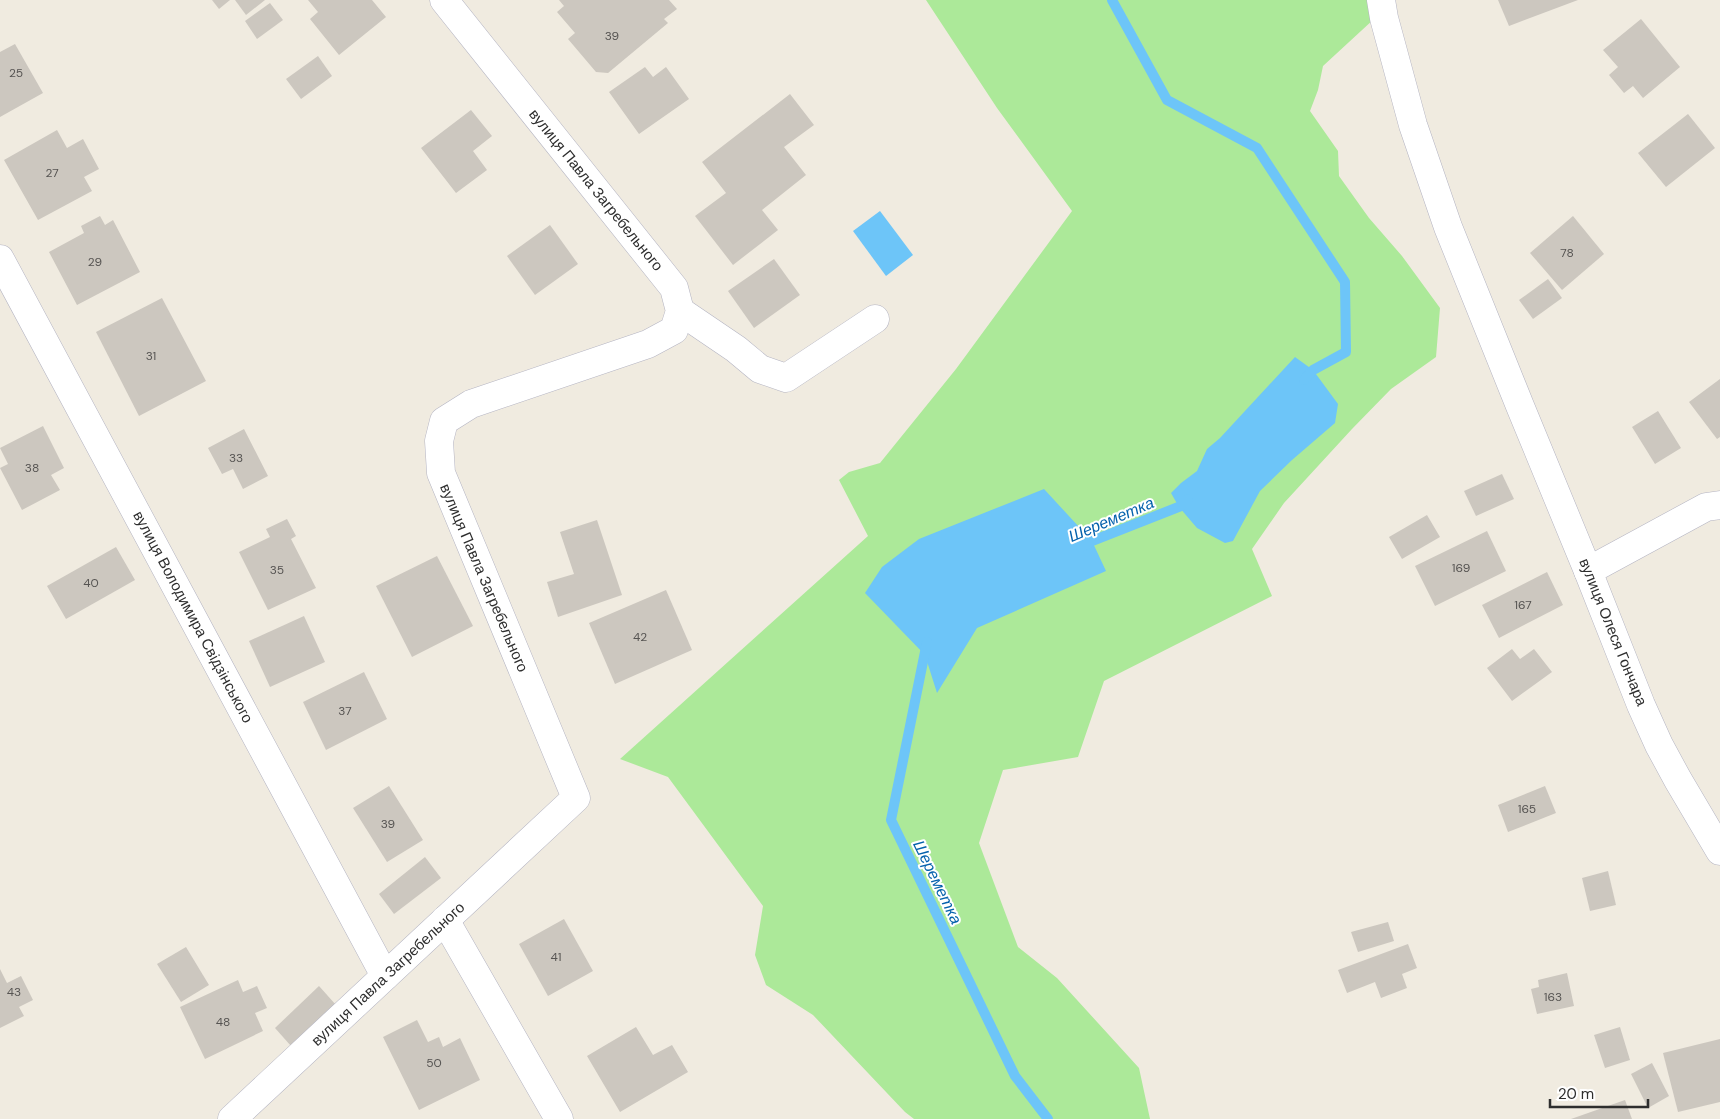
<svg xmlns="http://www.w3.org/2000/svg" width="1720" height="1119" viewBox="0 0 1720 1119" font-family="'DM Sans',sans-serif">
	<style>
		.green { fill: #ace999 }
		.water { fill: #6dc5f8 }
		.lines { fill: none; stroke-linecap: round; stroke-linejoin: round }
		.stream { stroke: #6dc5f8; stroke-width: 10 }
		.building { fill: #ccc7bf }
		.minor-casing { stroke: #b4b4c2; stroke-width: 29 }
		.minor { stroke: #fff; stroke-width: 28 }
		.labels { text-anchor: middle; stroke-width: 4; stroke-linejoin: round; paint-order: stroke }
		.number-label { font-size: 12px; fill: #565452 }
		.street-label { font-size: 15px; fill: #2e2e2e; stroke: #fff }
		.water-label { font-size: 16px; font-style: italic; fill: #0461ac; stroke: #fff }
	</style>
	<rect width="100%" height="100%" fill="#f0ebe0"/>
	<!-- green -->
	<path class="green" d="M926,0H1373L1374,19L1323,66L1318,90L1310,111L1338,151L1339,176L1369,218L1402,256L1440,308L1436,357L1391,389L1352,429L1284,503L1252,549L1272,596L1104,681L1078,757L1003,770L979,843L1018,947L1057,978L1139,1068L1150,1119H914L905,1112L813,1015L766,985L755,955L763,906L668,777L620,759L868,536L839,480L849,472L880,463L956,369L1072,211L997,108Z"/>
	<!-- water -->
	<g class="water">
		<path d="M880,211L913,255L886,276L853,231Z"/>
		<path d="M1295,357L1313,370L1338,404L1335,423L1292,460L1260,491L1233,541L1225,543L1197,528L1179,507L1171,493L1181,483L1197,471L1207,449L1220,438Z"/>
		<path d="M1044,489L1092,541L1106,571L977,628L937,693L925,655L865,593L882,567L919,539Z"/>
	</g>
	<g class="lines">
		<!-- stream -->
		<g class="stream">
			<path d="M1112,0L1167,100L1257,148L1345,282L1346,352L1313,370L1304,380"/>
			<path d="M1081,547L1092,541L1181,506L1188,499"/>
			<path d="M927,642L891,820L1015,1076L1048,1119"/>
		</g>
	</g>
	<!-- building -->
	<g class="building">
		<path d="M212,0H230L219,9Z"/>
		<path d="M235,0H265L246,15Z"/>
		<path d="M308,0H372L386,17L339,55L310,19L318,12Z"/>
		<path d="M559,0H669L677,9L664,19L668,23L608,73L596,72L568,39L575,33L557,12L564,6Z"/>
		<path d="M1498,0H1578L1509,26Z"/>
		<path d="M270,3L283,20L257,39L245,21Z"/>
		<path d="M1641,19L1680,67L1643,98L1633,86L1624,93L1609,75L1618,67L1603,50Z"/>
		<path d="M15,44L43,93L0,117V52Z"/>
		<path d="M318,56L332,76L301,99L286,79Z"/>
		<path d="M645,67L653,77L666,67L689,99L639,134L609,92Z"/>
		<path d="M790,94L814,125L784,147L806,175L762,210L778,230L733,265L695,216L726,193L702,162Z"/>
		<path d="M471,110L492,136L473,151L487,170L456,193L421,148Z"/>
		<path d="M1688,114L1715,148L1666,187L1638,153Z"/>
		<path d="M57,130L67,148L83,139L99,169L84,177L92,191L38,220L4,160Z"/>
		<path d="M100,216L105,225L113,220L140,272L77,305L49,252L84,233L81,226Z"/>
		<path d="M1573,216L1604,254L1562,290L1530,253Z"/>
		<path d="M550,225L578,264L535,295L507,256Z"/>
		<path d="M774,259L800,295L754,328L728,291Z"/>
		<path d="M1548,279L1562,298L1533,319L1519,300Z"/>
		<path d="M162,298L206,381L139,416L96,332Z"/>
		<path d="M1720,379V437L1717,439L1689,402Z"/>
		<path d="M1658,411L1681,448L1655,464L1632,427Z"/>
		<path d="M43,426L64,468L51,475L60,490L22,510L0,468L8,464L0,448Z"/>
		<path d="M244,429L268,476L243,489L233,469L222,474L208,448Z"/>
		<path d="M1502,474L1514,499L1476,516L1464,491Z"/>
		<path d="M1427,515L1440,537L1402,559L1389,537Z"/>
		<path d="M287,519L296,536L291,539L316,588L268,610L239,552L270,537L266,529Z"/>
		<path d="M597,520L622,595L558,617L547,582L574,574L560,532Z"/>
		<path d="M1487,531L1506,571L1435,606L1415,566Z"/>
		<path d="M116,547L135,580L66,619L47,586Z"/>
		<path d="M437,556L473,626L412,657L376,586Z"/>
		<path d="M1547,572L1563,605L1499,638L1482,605Z"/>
		<path d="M666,590L692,650L615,684L589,623Z"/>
		<path d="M304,616L325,662L270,687L249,641Z"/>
		<path d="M1512,649L1520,659L1534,649L1552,672L1512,701L1487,668Z"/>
		<path d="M364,672L387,719L326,750L303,702Z"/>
		<path d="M389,786L423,840L387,862L353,808Z"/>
		<path d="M1545,786L1556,813L1508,832L1498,805Z"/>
		<path d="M425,857L441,878L394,914L379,894Z"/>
		<path d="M1608,871L1616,905L1590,911L1582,878Z"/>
		<path d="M564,919L593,971L548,996L519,944Z"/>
		<path d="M1388,922L1394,941L1358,952L1351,932Z"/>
		<path d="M1408,944L1417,968L1402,974L1407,988L1381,998L1375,982L1347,993L1338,970Z"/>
		<path d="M186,947L209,985L181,1002L157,964Z"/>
		<path d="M0,969L7,983L21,976L33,1000L19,1007L24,1016L0,1028Z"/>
		<path d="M1567,973L1574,1006L1537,1014L1531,989L1539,987L1538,980Z"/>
		<path d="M238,980L243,992L257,986L267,1008L255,1013L263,1031L205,1059L180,1007Z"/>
		<path d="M319,986L336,1005L291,1046L275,1028Z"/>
		<path d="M417,1020L428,1042L439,1037L443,1047L460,1038L480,1080L419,1110L383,1037Z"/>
		<path d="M636,1027L653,1055L672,1045L688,1072L620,1112L587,1056Z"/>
		<path d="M1620,1027L1630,1060L1605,1068L1594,1035Z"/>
		<path d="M1720,1039V1102L1678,1112L1663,1053Z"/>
		<path d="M1652,1063L1669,1096L1648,1108L1631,1074Z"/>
		<path d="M1625,1100L1632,1119H1571Z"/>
	</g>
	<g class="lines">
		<defs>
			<g id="minor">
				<path d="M1381,0L1384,18L1413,125L1448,227L1520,406L1588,571L1641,705L1659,745L1678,780L1720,851"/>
				<path d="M0,259L385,976"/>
				<path d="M680,311L736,349L760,369L786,378L875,319"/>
				<path d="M1588,571L1706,507L1720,505"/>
				<path d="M445,920L559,1119"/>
				<path d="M232,1119L576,798L441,473L439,441L444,421L471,404L648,344L674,330L680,311L674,288L444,0"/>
			</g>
		</defs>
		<!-- minor casing -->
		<use href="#minor" class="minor-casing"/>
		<!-- minor -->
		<use href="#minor" class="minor"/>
	</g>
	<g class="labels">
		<!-- number labels -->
		<g class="number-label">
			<text x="612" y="40">39</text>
			<text x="16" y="77">25</text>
			<text x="52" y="177">27</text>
			<text x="1567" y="257">78</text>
			<text x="95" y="266">29</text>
			<text x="151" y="360">31</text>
			<text x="236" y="462">33</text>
			<text x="32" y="472">38</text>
			<text x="1461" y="572">169</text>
			<text x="277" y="574">35</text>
			<text x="91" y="587">40</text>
			<text x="1523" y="609">167</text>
			<text x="640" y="641">42</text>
			<text x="345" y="715">37</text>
			<text x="1527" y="813">165</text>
			<text x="388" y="828">39</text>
			<text x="556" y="961">41</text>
			<text x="14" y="996">43</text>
			<text x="1553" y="1001">163</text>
			<text x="223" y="1026">48</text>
			<text x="434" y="1067">50</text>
		</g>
		<!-- street labels -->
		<g class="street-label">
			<text transform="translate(596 190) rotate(51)" y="5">вулиця Павла Загребельного</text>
			<text transform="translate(484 578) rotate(67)" y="5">вулиця Павла Загребельного</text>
			<text transform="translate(193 617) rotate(62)" y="5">вулиця Володимира Свідзінського</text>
			<text transform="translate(1613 632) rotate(68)" y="5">вулиця Олеся Гончара</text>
			<text transform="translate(388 974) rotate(-43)" y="5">вулиця Павла Загребельного</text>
		</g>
		<!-- water labels -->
		<g class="water-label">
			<text transform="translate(1111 519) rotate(-23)" y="6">Шереметка</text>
			<text transform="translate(938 882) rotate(64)" y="6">Шереметка</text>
		</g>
	</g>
	<!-- scale -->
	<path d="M1550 1099v8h98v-8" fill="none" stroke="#2e2e2e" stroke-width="2.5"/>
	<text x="1558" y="1099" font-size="15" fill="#2e2e2e" stroke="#ffffff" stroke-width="4" paint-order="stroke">20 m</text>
</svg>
